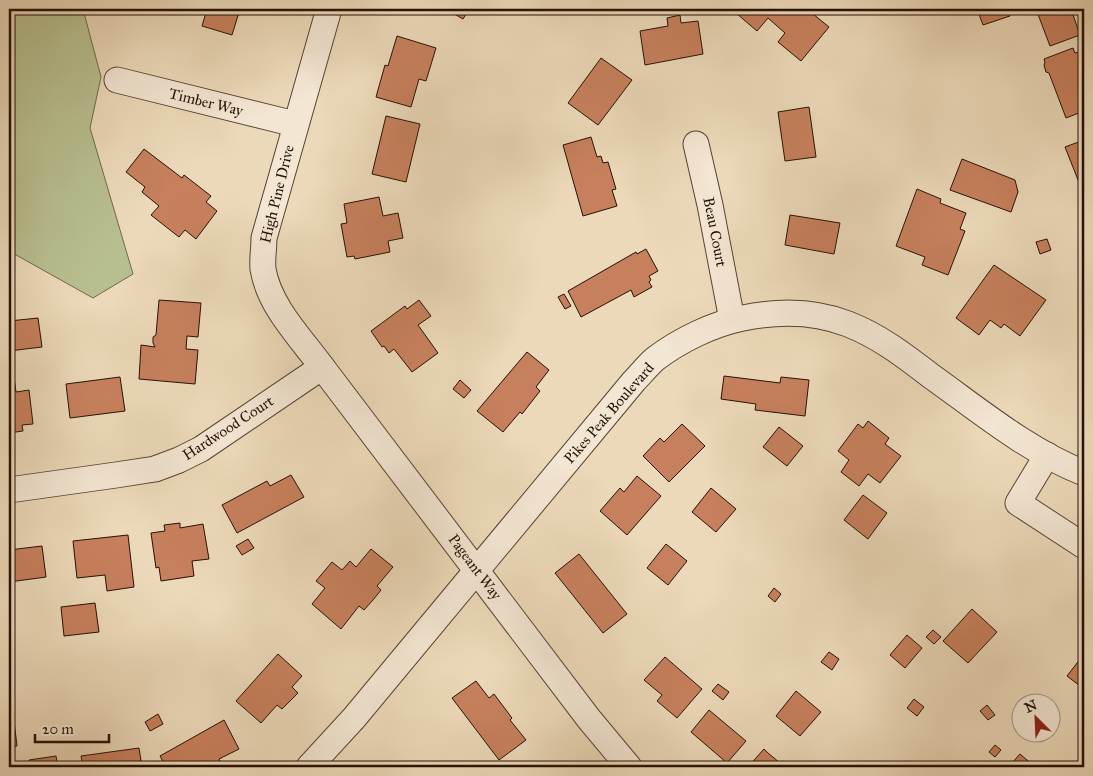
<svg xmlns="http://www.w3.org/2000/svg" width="1093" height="776" viewBox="0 0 1093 776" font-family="'IM FELL Great Primer',serif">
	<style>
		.green { fill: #b8bf8f; stroke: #6e684a }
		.building { fill: #c7805d; stroke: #241104 }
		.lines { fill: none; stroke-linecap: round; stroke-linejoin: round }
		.street-casing { stroke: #564331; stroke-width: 27 }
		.street { stroke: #f3e6d2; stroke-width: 25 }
		.labels { text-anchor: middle; stroke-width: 4; stroke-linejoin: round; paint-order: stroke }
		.street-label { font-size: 15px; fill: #241104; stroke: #f3e6d2 }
	</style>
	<rect width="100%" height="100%" fill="#ecd9b9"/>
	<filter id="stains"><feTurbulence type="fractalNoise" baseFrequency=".004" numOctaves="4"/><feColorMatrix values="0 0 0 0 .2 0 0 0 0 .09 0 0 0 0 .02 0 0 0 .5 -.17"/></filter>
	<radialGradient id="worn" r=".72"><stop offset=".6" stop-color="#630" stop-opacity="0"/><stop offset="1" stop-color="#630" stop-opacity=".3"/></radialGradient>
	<!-- green -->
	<path class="green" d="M9,9H83L101,77L90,128L133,274L93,298L9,251Z"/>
	<!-- building -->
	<g class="building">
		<path d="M207,9H240L232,35L202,26Z"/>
		<path d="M453,9H464L468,11L463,19L451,12Z"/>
		<path d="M740,9H807L829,27L801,61L778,42L785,33L768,18L757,31L736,13Z"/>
		<path d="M977,9H1007L1010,16L983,25Z"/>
		<path d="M1036,9H1071L1080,35L1050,46Z"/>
		<path d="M680,15L681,23L698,21L703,54L645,65L640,31L668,26L667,18Z"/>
		<path d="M397,36L436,48L426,81L419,79L411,107L376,97L385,65L388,66Z"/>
		<path d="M1073,48L1075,53L1079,52L1083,63L1084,62V111L1066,118L1049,73L1046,72L1044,65L1045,63L1044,59Z"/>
		<path d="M601,58L632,80L598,125L568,103Z"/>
		<path d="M809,107L816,157L785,161L778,112Z"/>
		<path d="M386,116L420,124L406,182L372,174Z"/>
		<path d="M591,137L597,157L601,156L603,163L608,162L616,189L612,190L617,206L583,216L563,145Z"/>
		<path d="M1084,140V195L1065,147Z"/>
		<path d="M144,149L182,178L184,175L211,196L206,202L217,211L196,239L185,230L179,237L151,215L159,206L142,192L145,187L126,172Z"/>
		<path d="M962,159L1015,180L1018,192L1011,212L950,190Z"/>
		<path d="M917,189L941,199L940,203L966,213L960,229L965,231L948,275L922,265L925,257L896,246Z"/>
		<path d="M379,197L383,216L398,213L403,238L388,241L390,252L355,259L354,256L347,257L341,224L347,223L344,204Z"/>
		<path d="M790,215L840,223L834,254L785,245Z"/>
		<path d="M1047,239L1051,250L1040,254L1036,242Z"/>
		<path d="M646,249L658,271L649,276L651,280L649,282L652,287L634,297L631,290L581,317L568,291L636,252L637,254Z"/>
		<path d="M994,265L1046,300L1020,336L1004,324L1001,328L990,320L979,335L956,318Z"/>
		<path d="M564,294L571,306L565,309L558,297Z"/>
		<path d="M159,300L201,303L198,337L187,336L186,349L198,350L195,384L139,379L141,345L155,347L153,343V337L156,335Z"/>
		<path d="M419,300L431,316L418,325L438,353L412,372L394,349L389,353L384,346L382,347L371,331L405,306L407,309Z"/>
		<path d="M38,318L42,347L9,351V321Z"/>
		<path d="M527,352L549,370L536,387L540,391L522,414L520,412L503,432L477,411Z"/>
		<path d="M724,376L780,383L781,377L809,380L805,416L755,410L756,404L721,399Z"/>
		<path d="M14,377L16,392L29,390L33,424L22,425L23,431L9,433V378Z"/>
		<path d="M120,377L125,411L70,418L66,384Z"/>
		<path d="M460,380L471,390L464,398L453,389Z"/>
		<path d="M868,421L889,438L885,444L901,456L880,483L868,474L859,486L841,472L849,460L838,451L858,424L863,428Z"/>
		<path d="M682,424L705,446L669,482L643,456L660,438L664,442Z"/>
		<path d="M779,427L803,446L787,466L763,447Z"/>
		<path d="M291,475L304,497L237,533L222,505L267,481L270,486Z"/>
		<path d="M637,476L661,496L627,535L600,511L620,488L624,492Z"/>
		<path d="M711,488L736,509L716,532L692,512Z"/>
		<path d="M863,495L887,513L868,539L844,520Z"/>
		<path d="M180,523V528L203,524L209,559L192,561L194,576L161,581L159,567L156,568L151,533L165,531L164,525Z"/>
		<path d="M128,535L134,587L107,591L105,575L77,578L73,541Z"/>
		<path d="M248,539L254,548L242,555L236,546Z"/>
		<path d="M666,544L687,561L668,585L647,568Z"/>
		<path d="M42,546L46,577L9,582V550Z"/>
		<path d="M371,549L393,567L377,586L381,590L373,600L364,610L359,606L341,629L312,604L325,588L316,581L332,562L342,570L350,561L356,567Z"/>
		<path d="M579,554L627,614L603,633L555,573Z"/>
		<path d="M774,588L781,594L775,602L768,596Z"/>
		<path d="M95,603L99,632L64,636L61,607Z"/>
		<path d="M972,609L997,632L968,663L943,641Z"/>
		<path d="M933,630L941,637L934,644L926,637Z"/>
		<path d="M907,635L922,648L905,668L890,655Z"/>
		<path d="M829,652L839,659L832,670L821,662Z"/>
		<path d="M278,654L302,676L292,687L298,693L282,709L277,705L261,723L236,701Z"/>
		<path d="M1084,654V689L1067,676Z"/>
		<path d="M665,657L702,689L677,718L657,701L662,695L644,680Z"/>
		<path d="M476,681L489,698L494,694L512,718L510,720L526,740L499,760L452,698Z"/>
		<path d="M718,684L729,692L723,700L712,691Z"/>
		<path d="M796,691L821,712L800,736L776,716Z"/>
		<path d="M914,699L924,707L917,716L907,708Z"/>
		<path d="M987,705L995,715L988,720L980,711Z"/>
		<path d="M709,710L746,741L727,763L691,732Z"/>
		<path d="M158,714L163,724L150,731L145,722Z"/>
		<path d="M224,720L239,749L219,759L221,763L213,767H166L160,756Z"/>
		<path d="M14,721L17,746L9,747V722Z"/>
		<path d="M995,745L1001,750L995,757L989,752Z"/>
		<path d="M139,748L142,767H83L81,756Z"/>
		<path d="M764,749L768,753L785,767H748Z"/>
		<path d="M1020,754L1034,766L1033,767H1013L1010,765Z"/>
		<path d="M56,756L58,767H30L29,760Z"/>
	</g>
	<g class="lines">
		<defs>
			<g id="street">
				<path d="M329,9L264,238C264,248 262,259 263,269C269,306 300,337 322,367L589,719L629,767"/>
				<path d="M117,80L295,124"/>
				<path d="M696,144L710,205L732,320"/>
				<path d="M1047,455L1018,503L1084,546"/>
				<path d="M9,490L116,475L155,469L179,460L201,449L322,367"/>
				<path d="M309,767L354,718L634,381C641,374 647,366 655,359C680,340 713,324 743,318C777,311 815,311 848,324C879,336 905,356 931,376C980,411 1028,451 1084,473"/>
			</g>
		</defs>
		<!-- street casing -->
		<use href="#street" class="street-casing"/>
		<!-- street -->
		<use href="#street" class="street"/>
	</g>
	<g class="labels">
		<!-- street labels -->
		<g class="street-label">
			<text transform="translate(206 102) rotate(14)" y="5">Timber Way</text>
			<text transform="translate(277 194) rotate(-76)" y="5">High Pine Drive</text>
			<text transform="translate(715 232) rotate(79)" y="5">Beau Court</text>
			<text transform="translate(609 413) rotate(-49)" y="5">Pikes Peak Boulevard</text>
			<text transform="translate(228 428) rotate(-33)" y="5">Hardwood Court</text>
			<text transform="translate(475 567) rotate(53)" y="5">Pageant Way</text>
		</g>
	</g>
	<!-- margin -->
	<rect width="1093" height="776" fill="none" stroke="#ecd9b9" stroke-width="30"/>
	<rect x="10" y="10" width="1073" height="756" fill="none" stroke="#241104" stroke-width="2.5"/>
	<rect x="15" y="15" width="1063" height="746" fill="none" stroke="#241104"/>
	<!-- north arrow -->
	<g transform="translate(1036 718) rotate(336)"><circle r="24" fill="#f3e6d2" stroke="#a09180"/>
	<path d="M0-4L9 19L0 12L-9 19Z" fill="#8f2418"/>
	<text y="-8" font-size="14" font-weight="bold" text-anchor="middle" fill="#241104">N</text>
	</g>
	<!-- scale -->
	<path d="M35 734v8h74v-8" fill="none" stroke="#241104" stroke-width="2.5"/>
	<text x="42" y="734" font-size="15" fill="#241104" stroke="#f3e6d2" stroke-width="4" paint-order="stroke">20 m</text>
	<rect width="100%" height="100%" filter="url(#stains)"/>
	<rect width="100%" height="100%" fill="url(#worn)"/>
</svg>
